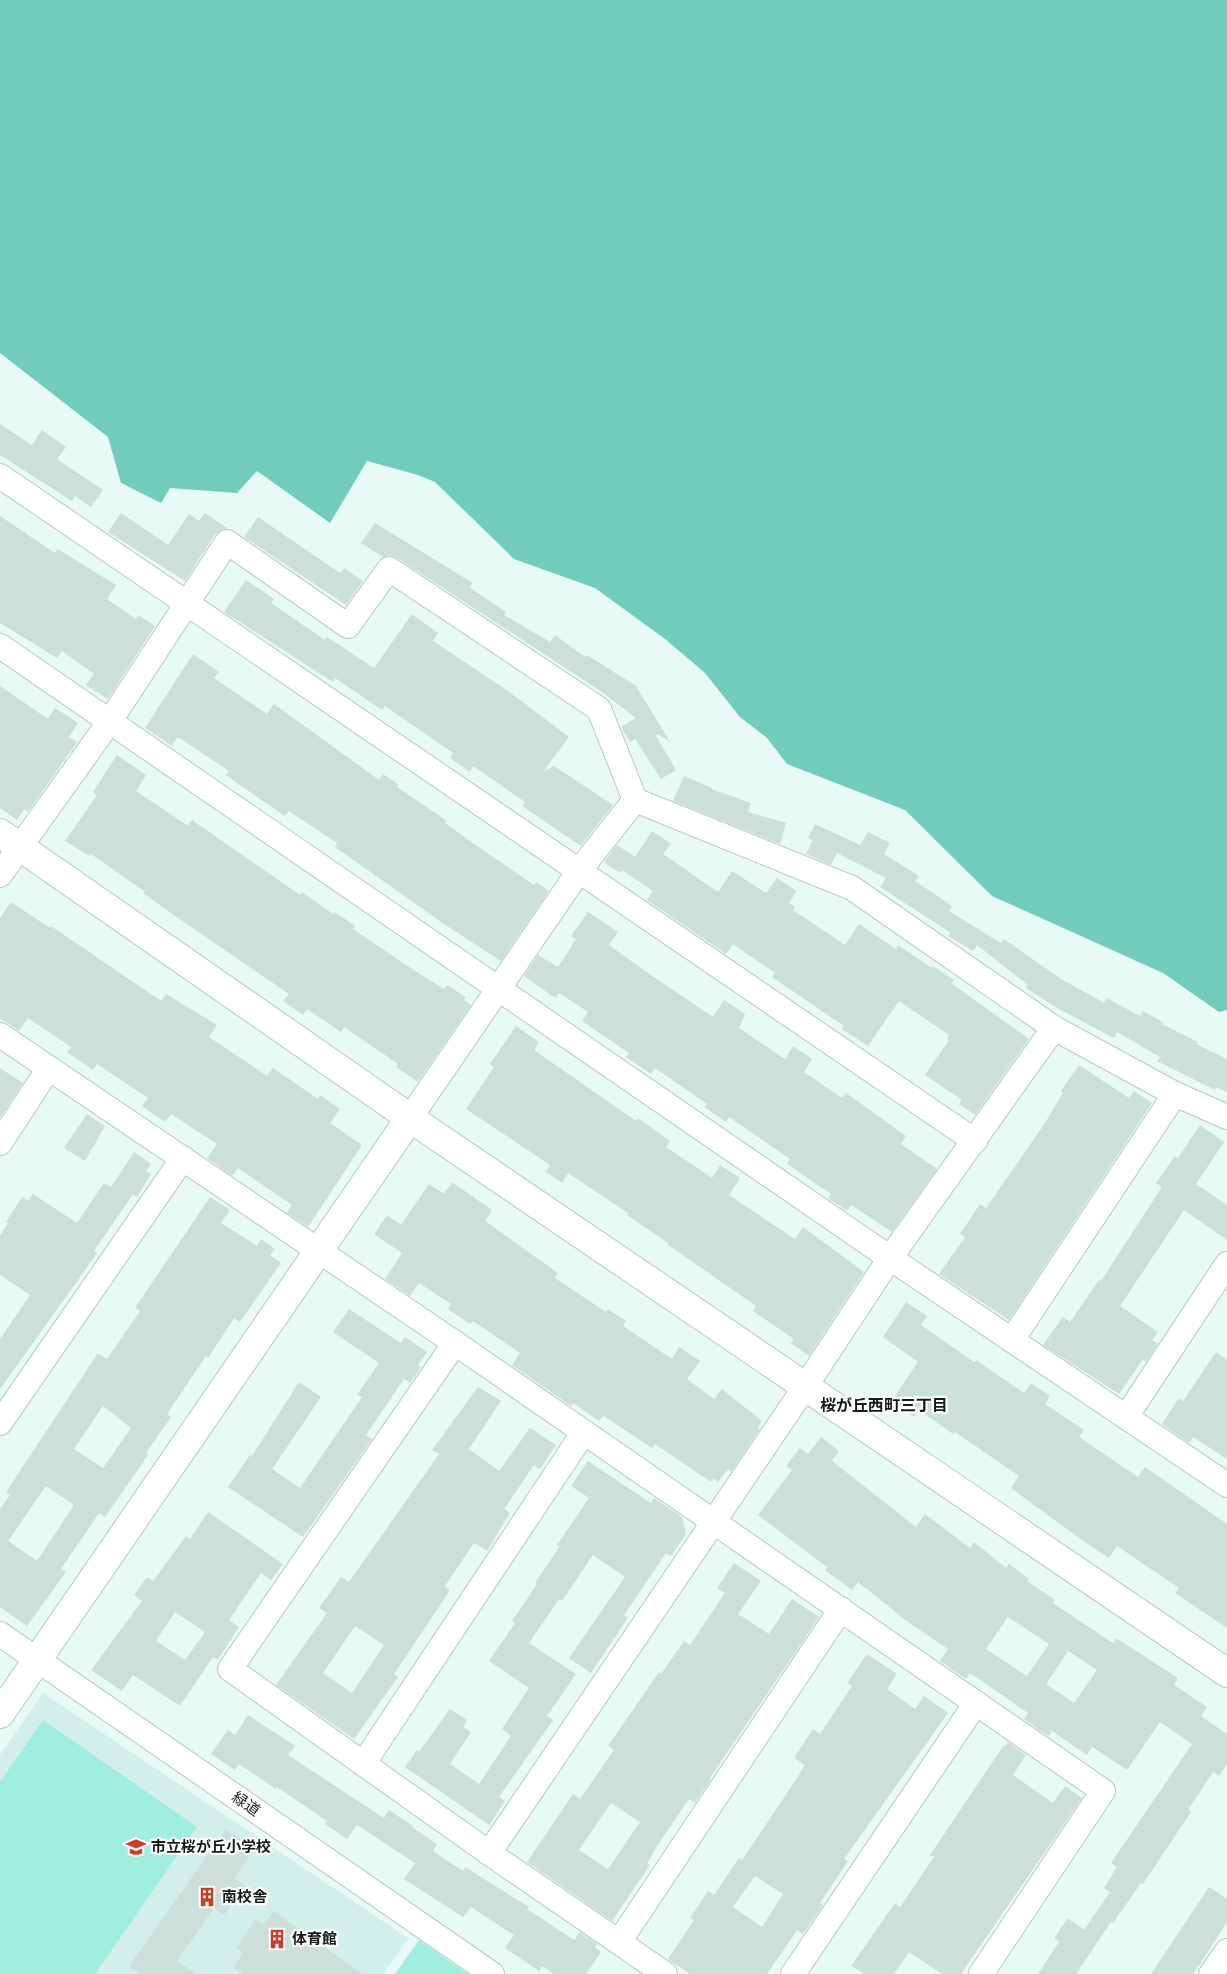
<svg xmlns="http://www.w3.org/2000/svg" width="1227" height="1974" viewBox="0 0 1227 1974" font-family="'Space Grotesk','Noto Sans JP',sans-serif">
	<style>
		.built { fill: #d3efe9 }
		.green { fill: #9feedf }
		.forest { fill: #72ccbc }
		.building { fill: #cddfdb; fill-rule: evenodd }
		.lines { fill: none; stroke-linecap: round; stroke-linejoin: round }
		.street-casing { stroke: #b8c9c5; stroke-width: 26 }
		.secondary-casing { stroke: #b8c9c5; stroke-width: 30 }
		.street { stroke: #fff; stroke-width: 24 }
		.secondary { stroke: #fff; stroke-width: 28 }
		.labels { text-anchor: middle; stroke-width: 4.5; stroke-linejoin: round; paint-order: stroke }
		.street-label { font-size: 15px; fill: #151b1a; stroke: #fff }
		.poi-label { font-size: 15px; font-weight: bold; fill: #151b1a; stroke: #fff; text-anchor: start }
		.neighbourhood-label { font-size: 16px; font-weight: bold; fill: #151b1a; stroke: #fff }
	</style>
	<rect width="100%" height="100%" fill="#e7faf5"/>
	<!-- built -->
	<path class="built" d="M43,1693L408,1938L383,1974H0V1755Z"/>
	<!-- green -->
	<g class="green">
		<path d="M43,1720L197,1827L95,1974H0V1782Z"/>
		<path d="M419,1940L468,1974H395Z"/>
	</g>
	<!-- forest -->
	<path class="forest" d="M0,0H1227V1010L1219,1012L1163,973L992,896L905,810L787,764L767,738L740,717L705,673L665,639L595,588L514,559L435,482L418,475L367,461L330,523L257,471L237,493L170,488L161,503L121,483L108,437L0,353Z"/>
	<!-- building -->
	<g class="building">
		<path d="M0,424L32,445L42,430L66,447L57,459L103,490L91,507L75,496L72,501L0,455Z"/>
		<path d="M121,513L168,545L189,514L199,521L205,513L227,528L215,534L185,581L108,532Z"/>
		<path d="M0,516L55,553L58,549L116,585L107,599L136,619L138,615L155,626L108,699L86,685L94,674L62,651L57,658L0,623Z"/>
		<path d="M258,517L340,573L344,568L363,581L346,605L244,537Z"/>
		<path d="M375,523L473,583L469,587L506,612L504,615L550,642L555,635L585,657L587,655L636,686L670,742L658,734L656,736L676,770L661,779L635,739L630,742L621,727L636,718L602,692L397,558L390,555L383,557L361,543Z"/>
		<path d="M246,580L274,599L271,603L325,640L327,637L374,668L412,614L438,633L433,641L508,691L569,737L543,772L554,766L613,805L581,846L522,806L525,802L473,766L470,772L450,758L453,753L385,706L382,710L335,678L333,682L224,612Z"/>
		<path d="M193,654L219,672L214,678L267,714L274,704L379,780L383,774L399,785L397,787L447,821L445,823L477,846L534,885L536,882L549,891L501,961L444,924L335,847L337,843L289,811L285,816L260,799L226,775L229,771L178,737L172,746L145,728Z"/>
		<path d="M0,686L48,719L55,708L78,723L69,737L77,742L28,812L24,809L17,820L0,808Z"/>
		<path d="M117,755L146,775L136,791L188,826L192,820L300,895L302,892L333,914L335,912L355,926L353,929L415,971L444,989L447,985L466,997L464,1000L471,1005L418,1082L396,1067L398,1064L344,1027L341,1032L307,1009L303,1015L283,1001L289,994L181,920L143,893L144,891L91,854L89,856L65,841L97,795L93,792Z"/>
		<path d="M684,776L712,788L711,789L751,803L748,812L786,823L780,844L673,801Z"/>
		<path d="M815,824L860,845L868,832L890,843L884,854L919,876L915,881L952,906L949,911L1001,943L1004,939L1061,979L1104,1003L1107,998L1140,1016L1143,1011L1163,1022L1162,1024L1198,1042L1196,1044L1227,1059V1092L1216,1087L1215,1090L1157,1061L1160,1057L1117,1032L1114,1038L1057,1008L1026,988L1028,985L977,945L973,951L948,936L951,933L880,887L886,878L837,853L831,865L806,854L813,840L808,838Z"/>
		<path d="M652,831L671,844L663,854L718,892L732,871L766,893L777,878L797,891L789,903L795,907L793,910L845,945L859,924L896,949L898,945L932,968L933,966L954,980L951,983L1029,1039L975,1115L959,1104L962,1100L925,1075L949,1040L947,1039L949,1035L899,1001L868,1046L842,1029L844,1026L772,977L775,973L733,944L726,954L647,900L653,891L622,870L620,873L604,862L617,845L635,857Z"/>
		<path d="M11,902L50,928L51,926L161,1001L166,994L217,1025L209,1037L267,1076L273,1068L318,1099L320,1095L340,1109L330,1123L362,1145L308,1227L287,1213L292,1205L238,1168L232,1176L207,1158L217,1144L171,1114L165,1122L142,1106L148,1098L97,1064L93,1070L67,1052L71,1047L28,1018L19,1031L0,1018V918Z"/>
		<path d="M588,912L618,932L609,945L648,973L713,1017L724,1000L745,1014L739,1028L785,1059L793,1046L812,1059L804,1072L842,1098L846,1093L906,1136L901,1144L937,1169L892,1232L851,1205L847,1211L828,1198L831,1194L787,1164L790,1159L729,1117L726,1122L704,1107L707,1104L655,1068L651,1074L626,1057L629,1053L582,1021L588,1012L559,993L555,998L524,976L538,955L558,967L576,939L571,936Z"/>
		<path d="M516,1026L539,1042L534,1050L636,1121L638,1118L670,1141L666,1147L712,1178L720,1165L740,1178L729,1195L795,1239L803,1227L864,1272L809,1356L791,1343L794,1339L753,1311L756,1306L667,1244L668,1243L627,1215L628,1213L568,1173L562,1183L546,1172L550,1165L466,1109L494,1067L490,1064Z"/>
		<path d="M1079,1065L1129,1098L1134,1091L1152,1103L1009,1320L939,1274L965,1237L960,1234L980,1204L986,1208L1045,1123L1063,1093L1061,1091Z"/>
		<path d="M0,1068L23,1083L0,1118Z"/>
		<path d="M87,1114L105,1126L85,1161L64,1148Z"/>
		<path d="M1200,1125L1224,1142L1196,1184L1227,1205V1240L1184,1210L1120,1306L1158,1332L1152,1340L1158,1344L1146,1362L1143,1359L1119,1394L1043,1345L1063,1317L1070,1322L1099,1280L1101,1281L1162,1187L1156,1183L1175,1156L1178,1158Z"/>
		<path d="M134,1152L151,1164L146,1171L151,1174L137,1197L133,1194L94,1251L97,1253L83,1273L0,1389V1339L30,1295L0,1275V1236L8,1223L6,1222L22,1197L28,1201L33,1194L77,1223L104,1183L111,1187Z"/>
		<path d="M452,1182L492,1210L485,1221L558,1273L555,1278L606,1312L608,1309L626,1321L623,1326L672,1359L679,1347L700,1361L687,1379L714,1399L722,1389L762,1421L758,1427L760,1429L731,1472L728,1469L718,1482L713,1478L711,1482L655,1444L652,1448L611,1421L603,1416L599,1421L573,1403L571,1406L512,1365L520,1353L473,1321L470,1324L448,1309L451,1304L419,1283L410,1296L385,1279L402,1253L374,1234L387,1215L401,1225L429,1184L444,1194Z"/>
		<path d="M210,1197L230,1210L221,1223L257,1246L261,1239L275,1249L270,1255L281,1263L240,1322L234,1318L208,1358L206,1356L167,1414L171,1417L146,1453L148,1455L105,1517L99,1513L61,1569L66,1572L27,1626L0,1607V1509L10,1495L6,1492L98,1353L107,1359L140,1311L135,1308ZM103,1406L131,1428L103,1468L74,1449ZM46,1486L74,1505L37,1561L8,1541Z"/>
		<path d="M906,1302L927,1316L921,1325L974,1362L976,1360L1024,1393L1031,1383L1050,1396L1045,1404L1084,1430L1079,1437L1138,1477L1145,1467L1227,1524V1628L1175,1593L1179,1588L1117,1546L1109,1558L1086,1543L1011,1488L1019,1476L955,1432L953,1434L919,1410L914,1417L891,1402L918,1362L883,1337Z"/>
		<path d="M349,1309L401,1343L405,1337L427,1352L418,1365L421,1367L410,1383L404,1379L366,1435L372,1439L303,1537L228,1487L250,1455L252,1456L299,1382L321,1397L272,1469L300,1488L362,1397L357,1395L379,1363L333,1332Z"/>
		<path d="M1216,1352L1227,1360V1459L1193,1437L1189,1443L1162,1424L1179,1398L1183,1401Z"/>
		<path d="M478,1387L501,1401L469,1449L499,1471L530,1428L556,1445L540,1469L534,1465L504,1509L510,1513L487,1551L474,1543L445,1586L450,1590L394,1674L398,1677L354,1739L276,1685L327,1613L319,1608L341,1577L349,1582L439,1454L432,1450ZM355,1626L384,1645L352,1693L323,1673Z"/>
		<path d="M821,1437L839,1451L832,1461L916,1527L925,1514L970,1548L974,1542L1006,1568L1009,1564L1029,1579L1027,1581L1055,1600L1053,1603L1113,1643L1116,1638L1178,1678L1174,1685L1207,1707L1201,1716L1227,1734V1764L1219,1776L1213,1772L1188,1810L1191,1812L1143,1884L1141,1883L1113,1923L1111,1922L1076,1974H1038L1059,1942L1054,1938L1068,1918L1084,1930L1110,1892L1104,1888L1117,1867L1111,1863L1192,1744L1160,1722L1127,1770L1092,1747L1087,1755L1052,1731L1049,1736L1042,1732L1024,1719L1028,1713L970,1673L966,1679L940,1661L948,1649L908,1622L858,1582L852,1590L825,1570L827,1567L758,1515L792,1470L786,1466L800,1448L808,1454ZM1008,1617L1049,1644L1027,1676L986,1649ZM1068,1651L1097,1670L1074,1703L1046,1684Z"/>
		<path d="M588,1461L651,1503L654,1498L682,1517L686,1534L671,1556L666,1553L624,1615L628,1618L591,1673L569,1658L625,1577L593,1555L562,1601L559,1599L529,1643L576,1674L547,1716L553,1720L499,1797L505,1801L489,1825L405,1767L417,1750L419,1752L450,1709L467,1720L463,1727L471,1732L450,1764L479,1784L511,1736L502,1729L529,1688L489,1661L515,1623L512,1621L537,1584L535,1583L560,1546L557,1545L589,1498L571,1486Z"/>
		<path d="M208,1512L283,1564L271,1580L261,1573L229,1620L239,1627L218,1660L213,1657L180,1706L133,1675L122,1691L91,1670L142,1601L134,1595L147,1577L153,1581L186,1536L190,1539ZM175,1612L205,1632L185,1660L156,1641Z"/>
		<path d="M734,1563L761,1581L738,1614L769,1634L792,1599L819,1617L710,1778L711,1779L695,1803L689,1799L655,1849L647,1864L650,1865L612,1921L527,1862L573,1794L580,1799L614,1750L608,1746L659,1672L661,1674L684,1641L690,1645L725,1593L717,1588ZM611,1803L640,1822L608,1869L579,1850Z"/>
		<path d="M867,1654L897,1674L887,1689L915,1709L924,1696L948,1713L844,1859L848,1861L820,1903L823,1905L803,1934L797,1930L767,1974H690L668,1959L694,1920L690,1918L708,1891L714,1895L739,1858L742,1860L793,1784L805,1765L794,1758L813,1729L820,1734L852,1686L847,1683ZM755,1876L783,1894L762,1927L733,1907Z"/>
		<path d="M248,1715L295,1746L288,1755L384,1818L389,1810L413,1826L412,1827L437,1844L433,1851L463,1871L465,1867L529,1907L527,1909L574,1940L580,1932L597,1944L595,1947L601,1952L586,1974H554L542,1966L539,1971L505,1948L514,1935L471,1907L463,1917L404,1879L415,1863L357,1825L347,1839L325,1824L327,1821L277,1787L276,1789L239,1764L235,1770L211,1754L228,1730L235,1735Z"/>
		<path d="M1008,1742L1026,1755L1013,1775L1053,1803L1065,1786L1082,1798L961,1974H942L909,1952L894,1974H864L851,1966L895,1903L900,1907L934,1857L930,1855L1004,1745L1006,1746Z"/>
		<path d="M226,1829L254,1850L234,1878L245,1886L224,1915L214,1908L177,1961L196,1974H140L129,1966Z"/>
		<path d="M1209,1887L1227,1899V1922L1208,1952L1193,1974H1151Z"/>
		<path d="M273,1911L363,1974H242L233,1968L243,1953L236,1948L256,1919L264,1924Z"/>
	</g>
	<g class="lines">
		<defs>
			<g id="street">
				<path d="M0,476L975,1141"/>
				<path d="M0,646L890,1258L1227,1485"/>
				<path d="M0,875L110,721L227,542L348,626L389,569L599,709L635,800L852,888L1054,1028L1175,1094L1227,1117"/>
				<path d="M0,1035L455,1343L1103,1791L981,1974"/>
				<path d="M410,1118L579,871L635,800"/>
				<path d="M0,1143L49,1068"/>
				<path d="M1012,1340L1175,1094"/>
				<path d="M455,1343L230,1669L489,1853L665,1974"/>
				<path d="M1126,1417L1227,1264"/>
				<path d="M0,1423L183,1158"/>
				<path d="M0,1634L492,1974"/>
				<path d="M363,1764L584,1432"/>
				<path d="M489,1853L805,1387L890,1258L1054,1028"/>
				<path d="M619,1942L841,1609"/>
				<path d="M793,1974L976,1703"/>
				<path d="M1211,1974L1227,1951"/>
			</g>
			<g id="secondary">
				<path d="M0,833L410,1118L1227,1673"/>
				<path d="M0,1714L410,1118"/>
			</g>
		</defs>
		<!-- street casing -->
		<use href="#street" class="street-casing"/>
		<!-- secondary casing -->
		<use href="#secondary" class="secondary-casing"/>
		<!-- street -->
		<use href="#street" class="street"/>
		<!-- secondary -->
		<use href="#secondary" class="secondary"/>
	</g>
	<!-- icons -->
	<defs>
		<symbol id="school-bare" viewBox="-9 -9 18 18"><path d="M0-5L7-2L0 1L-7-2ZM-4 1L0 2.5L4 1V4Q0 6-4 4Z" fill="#c93d29" stroke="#fff" stroke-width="2.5" paint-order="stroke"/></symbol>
		<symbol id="building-bare" viewBox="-9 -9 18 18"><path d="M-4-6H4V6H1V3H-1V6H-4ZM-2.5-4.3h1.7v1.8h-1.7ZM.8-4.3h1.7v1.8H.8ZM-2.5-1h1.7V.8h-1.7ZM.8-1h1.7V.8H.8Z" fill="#c93d29" stroke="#fff" stroke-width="2.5" paint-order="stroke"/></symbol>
	</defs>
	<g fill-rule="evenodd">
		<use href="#school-bare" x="122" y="1833" width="28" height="28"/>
		<use href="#building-bare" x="193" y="1883" width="28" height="28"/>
		<use href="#building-bare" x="263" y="1925" width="28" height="28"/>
	</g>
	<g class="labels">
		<!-- street labels -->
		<g class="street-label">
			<text transform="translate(246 1804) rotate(35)" y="5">緑道</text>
		</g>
		<!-- poi labels -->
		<g class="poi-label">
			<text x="151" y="1852">市立桜が丘小学校</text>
			<text x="222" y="1902">南校舎</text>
			<text x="292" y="1944">体育館</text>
		</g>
		<!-- neighbourhood labels -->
		<g class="neighbourhood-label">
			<text x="884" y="1411">桜が丘西町三丁目</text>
		</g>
	</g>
</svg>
